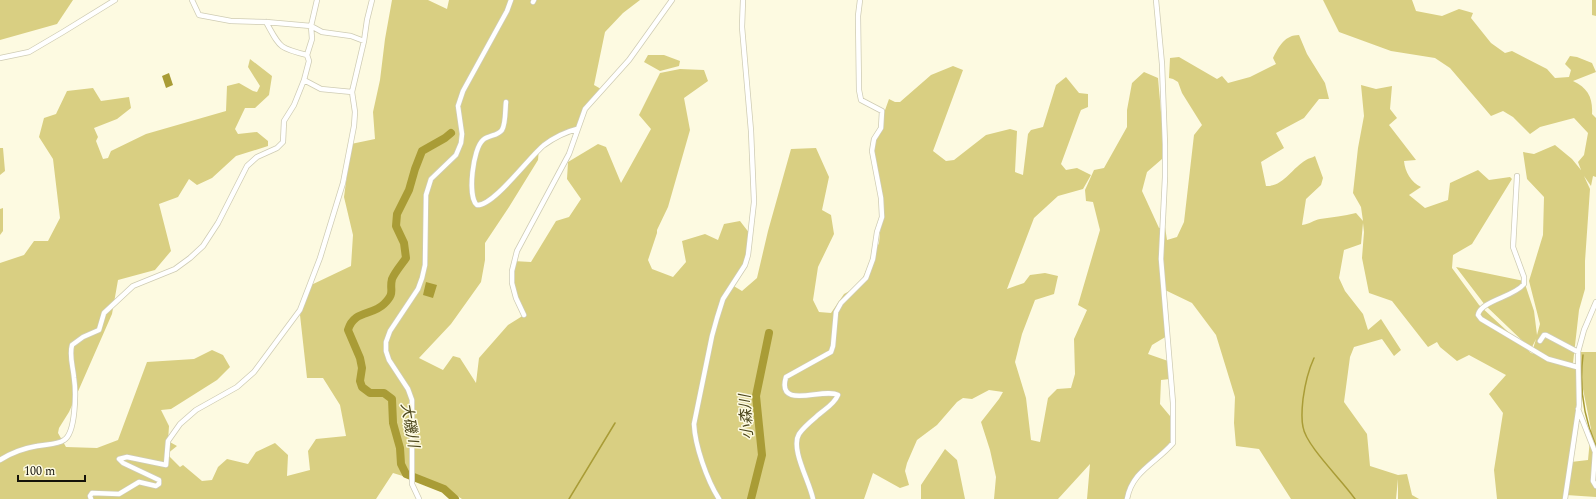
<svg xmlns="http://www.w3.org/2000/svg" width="1596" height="499" font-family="Spectral,'Noto Sans JP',serif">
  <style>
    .green { fill: #d9cf82; fill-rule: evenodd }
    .water { fill: #a99c36 }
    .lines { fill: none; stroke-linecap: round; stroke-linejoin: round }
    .stream { stroke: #a99c36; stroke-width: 1.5 }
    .river { stroke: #a99c36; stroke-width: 8 }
    .minor-casing { stroke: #cfccb4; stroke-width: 6 }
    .minor { stroke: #fff; stroke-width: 4.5 }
    .labels { text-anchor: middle; stroke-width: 3; stroke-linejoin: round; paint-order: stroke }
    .water-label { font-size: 15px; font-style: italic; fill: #4d481e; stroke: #fdfae1 }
  </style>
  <rect width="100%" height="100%" fill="#fdfae1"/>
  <path class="green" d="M0,0H73L57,24L0,40Z
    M392,0H428L447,9L449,0H640L623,13L605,32L594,85L601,89L587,108L574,130L539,148L538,160L509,207L485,243V260L481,282L451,324L419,358L443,370L453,356L460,358L476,383L479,358L508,325L524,315L514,291L513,261L531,262L556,221L569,217L581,199L567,179L568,162L598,144L606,147L621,183L651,129L639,115L660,73L680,69L704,70L708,81L684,98L690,130L668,207L657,230V233L648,260L652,269L673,277L686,262L682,241L705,234L718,240L724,224L740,221L750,234L745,265L732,285L742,291L757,278L768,231L791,149L816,148L829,177L822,210L831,215L834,234L818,267L813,300L819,312L831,313L844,294L859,286L879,243L882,212L873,148L881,128L884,113L889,99L895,102H900L931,75L953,66L963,70L933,151L946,161L954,160L986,135L1010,129L1017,131L1015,172L1023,175L1028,134L1031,130L1043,127L1056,85L1066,77L1079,93L1088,94V107L1081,110L1079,115L1061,164L1066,170L1077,168L1091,175L1083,189L1058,196L1034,218L1007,289L1024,283L1030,275L1045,273L1058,276L1054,294L1035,300L1022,334L1015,362L1026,398L1031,440L1040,442L1048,398L1057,389L1071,388L1075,374L1074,339L1087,310L1078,305L1100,230L1093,202L1086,201L1085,190L1094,170L1104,168L1127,127V110L1132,83L1144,72L1158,78L1163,135L1162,159L1147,172L1142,191L1159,228L1165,227L1167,240L1177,237L1184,222L1194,135L1202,125L1182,93L1178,82L1173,79L1169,78L1170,58L1179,57L1217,79L1222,76L1228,83L1250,77L1276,64L1273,58C1279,46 1285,35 1299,35L1307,54L1325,83L1329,99H1319L1304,118L1276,133L1284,148L1261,162L1266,186C1283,187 1292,168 1306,160C1309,158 1312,158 1315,156L1323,178L1321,185L1306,199L1302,225C1310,224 1314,220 1320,219C1332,217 1344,216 1356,213L1363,221L1361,207L1353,193L1358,148L1364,116L1361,85L1376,89L1392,86L1390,109L1397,118L1389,125L1416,160L1404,161C1405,172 1411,182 1421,187L1409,195L1425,208L1448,200L1450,183L1478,170L1489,180L1510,177L1512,179L1472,244L1453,255L1452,268L1479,305L1531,353L1547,357L1533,349L1536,339L1531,349L1485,305L1456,267L1524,281L1534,311L1537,335L1540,324L1529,281L1543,235L1544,197L1527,179L1523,152L1534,154L1555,145L1572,159L1581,170L1578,162L1584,155L1588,133L1574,118L1540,127L1530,134L1513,117L1503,111L1491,116L1450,68L1435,58L1391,51L1339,32L1323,0H1412L1416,11L1442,16L1459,9L1473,13L1471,18L1491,43L1505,53L1512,51L1547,69L1555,78L1569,77L1571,70L1565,64L1570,56L1577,57L1592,63L1596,72L1573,81C1588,88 1593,98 1592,114L1596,118V177L1593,176L1591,186L1584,176L1590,189L1585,261V289L1579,310L1573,363L1579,365L1578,352H1596V497L1566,495L1565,499H1497L1494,470L1503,413L1489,394L1506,375L1469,355L1457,361L1440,347L1437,342L1428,347L1392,301L1369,293L1362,258L1364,232L1363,223L1361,244L1344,250L1339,278L1345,291L1363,314L1368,330L1381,319L1401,350L1394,356L1382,339L1354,347L1350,357L1344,402L1367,434L1370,466L1398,475L1407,474L1412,495L1419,499H1398V479L1396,499H1291L1259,449L1236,446L1234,423L1235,397L1216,335L1192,303L1165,290L1167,336L1152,345L1148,354L1168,361L1170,379L1161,380L1160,404L1170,416H1174L1173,437L1167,449L1131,486L1130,499H1087L1090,464L1058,499H994L996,477L990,450L981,422L999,399L1003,392L989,390L972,399L963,398L957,402L937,425L917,440L907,463L905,471L909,485L900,488L873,473L864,499H462L448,490L393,473L376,499H0V263L24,255L34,241H48L60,218L53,159L39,137L44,118L56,114L67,91L93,88L101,101L129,97L131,108L117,119L94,128L98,137L96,141L103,159L108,158L111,151L146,134L226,111L227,86L239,83L253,91L257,92L260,86L248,67L250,59L272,76L269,95L255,108H245L235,129L238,134L257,132L268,141V146L236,156L212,178L197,185L189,179L178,197L159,204L171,251L155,270L118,280L112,314L69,412L59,428L58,433L66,447L97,448L118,440L147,362L194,359L212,350L223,355L230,367L217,380L171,409L161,410L169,426L168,441L177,446L167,454L180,467L183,465L202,481L212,480L218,467L227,459L248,464L256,452L275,443L288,455L287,476L310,470L308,451L316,439L346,436L340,405L323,378H307L300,315L309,286L351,266L353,235L344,197L351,144L375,139L373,112L380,80L385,39ZM1582,384L1591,429L1588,460L1571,462Z
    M1592,0H1596V16L1592,15Z
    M648,55H664L680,61L679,66L660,71L644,62Z
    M0,148H3L5,171L0,175Z
    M3,208V231L0,235V209Z
    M945,449L957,460L965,499H921V485Z"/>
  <path class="water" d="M169,73L173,85L166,88L162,76Z
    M426,282L437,285L433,298L423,295Z"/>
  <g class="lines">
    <path class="stream" d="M1583,355C1579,387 1583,416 1596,446
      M1314,358C1308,371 1305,384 1303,399C1302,408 1301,418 1303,427C1306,446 1343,481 1355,499
      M569,499L615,423"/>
    <path class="river" d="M451,133L445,138L422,151L415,169L409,190L397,214L396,226L404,243L406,258C402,264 395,272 392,279C389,291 396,292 384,304C372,316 354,310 348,330L360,358L362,368L360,381L362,387L370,393H384L392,399L393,423L400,448L401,464L406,474L444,489L455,499
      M751,499L762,455L756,396L769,333"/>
    <defs>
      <path id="minor" d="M192,0L199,15L231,21L266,22L311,26L322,32L351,36L364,41
        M533,2L534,0
        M266,22C280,47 278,48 307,55
        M0,58L29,52L63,32L115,0
        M304,80L321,89L352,92
        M506,102C505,110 506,123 502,130C498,136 488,135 483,140C473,148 467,197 477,205C493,207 530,156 544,145C555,137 565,132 577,129
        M1517,176L1513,247L1524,277V284C1514,297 1480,301 1478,315L1481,319L1548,359L1577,367
        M524,315L516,298L512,283V271L517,251L569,154L585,109L629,60L672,0
        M1540,341L1544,335H1546L1578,352
        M1578,409L1595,452L1593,481L1596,486
        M0,460C11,453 25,448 37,446C46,444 57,445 64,440C76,433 76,391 74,378C73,366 69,356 72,345L83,337L99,330L104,313L133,286L175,269L190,258L203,246L218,223L247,166L257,157L277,148L283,142L284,121L294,105L304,80L309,61L307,55L312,39L311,26L317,0
        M91,499L90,496L92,493L119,494L139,482L156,486L159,484V480L123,463L119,459L127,457L166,465L168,441L180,424L196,410L237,387L254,372L300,310L320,258L343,183L354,126L355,112L352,92L364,41L367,20L372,0
        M419,499L412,484V400L408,389L389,360L386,351V342L390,331L418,289L422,278L425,265L426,195L431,179L456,155L461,143L462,134L458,106L463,91L507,11L511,0
        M719,499C707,480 695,446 694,424L712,336L717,318L723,299L745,265L748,255L754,202L751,131L742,27L743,0
        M813,499C810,482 790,449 799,434C803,428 810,422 816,417C823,410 834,405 838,395C824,387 776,411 786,377L831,352L833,346L836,312L841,303L866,278L873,259L877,232L882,217L881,198L872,151L874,139L881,128L882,111L861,100L859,90L858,16L860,0
        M1127,499C1132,471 1156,463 1173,443V403L1161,259L1165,177V145L1162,64L1156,0
        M1565,499L1579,405L1578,352L1584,330L1596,302"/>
    </defs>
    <use href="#minor" class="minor-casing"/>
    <use href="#minor" class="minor"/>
  </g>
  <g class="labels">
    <g class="water-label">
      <text transform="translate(746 417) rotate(-93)" y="5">小森川</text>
      <text transform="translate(410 425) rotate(80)" y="5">大磯川</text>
    </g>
  </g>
  <path d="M18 475v6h67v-6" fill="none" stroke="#14120a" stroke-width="2"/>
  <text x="24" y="475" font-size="12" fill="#14120a" stroke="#fdfae1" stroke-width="3" paint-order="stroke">100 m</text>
</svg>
